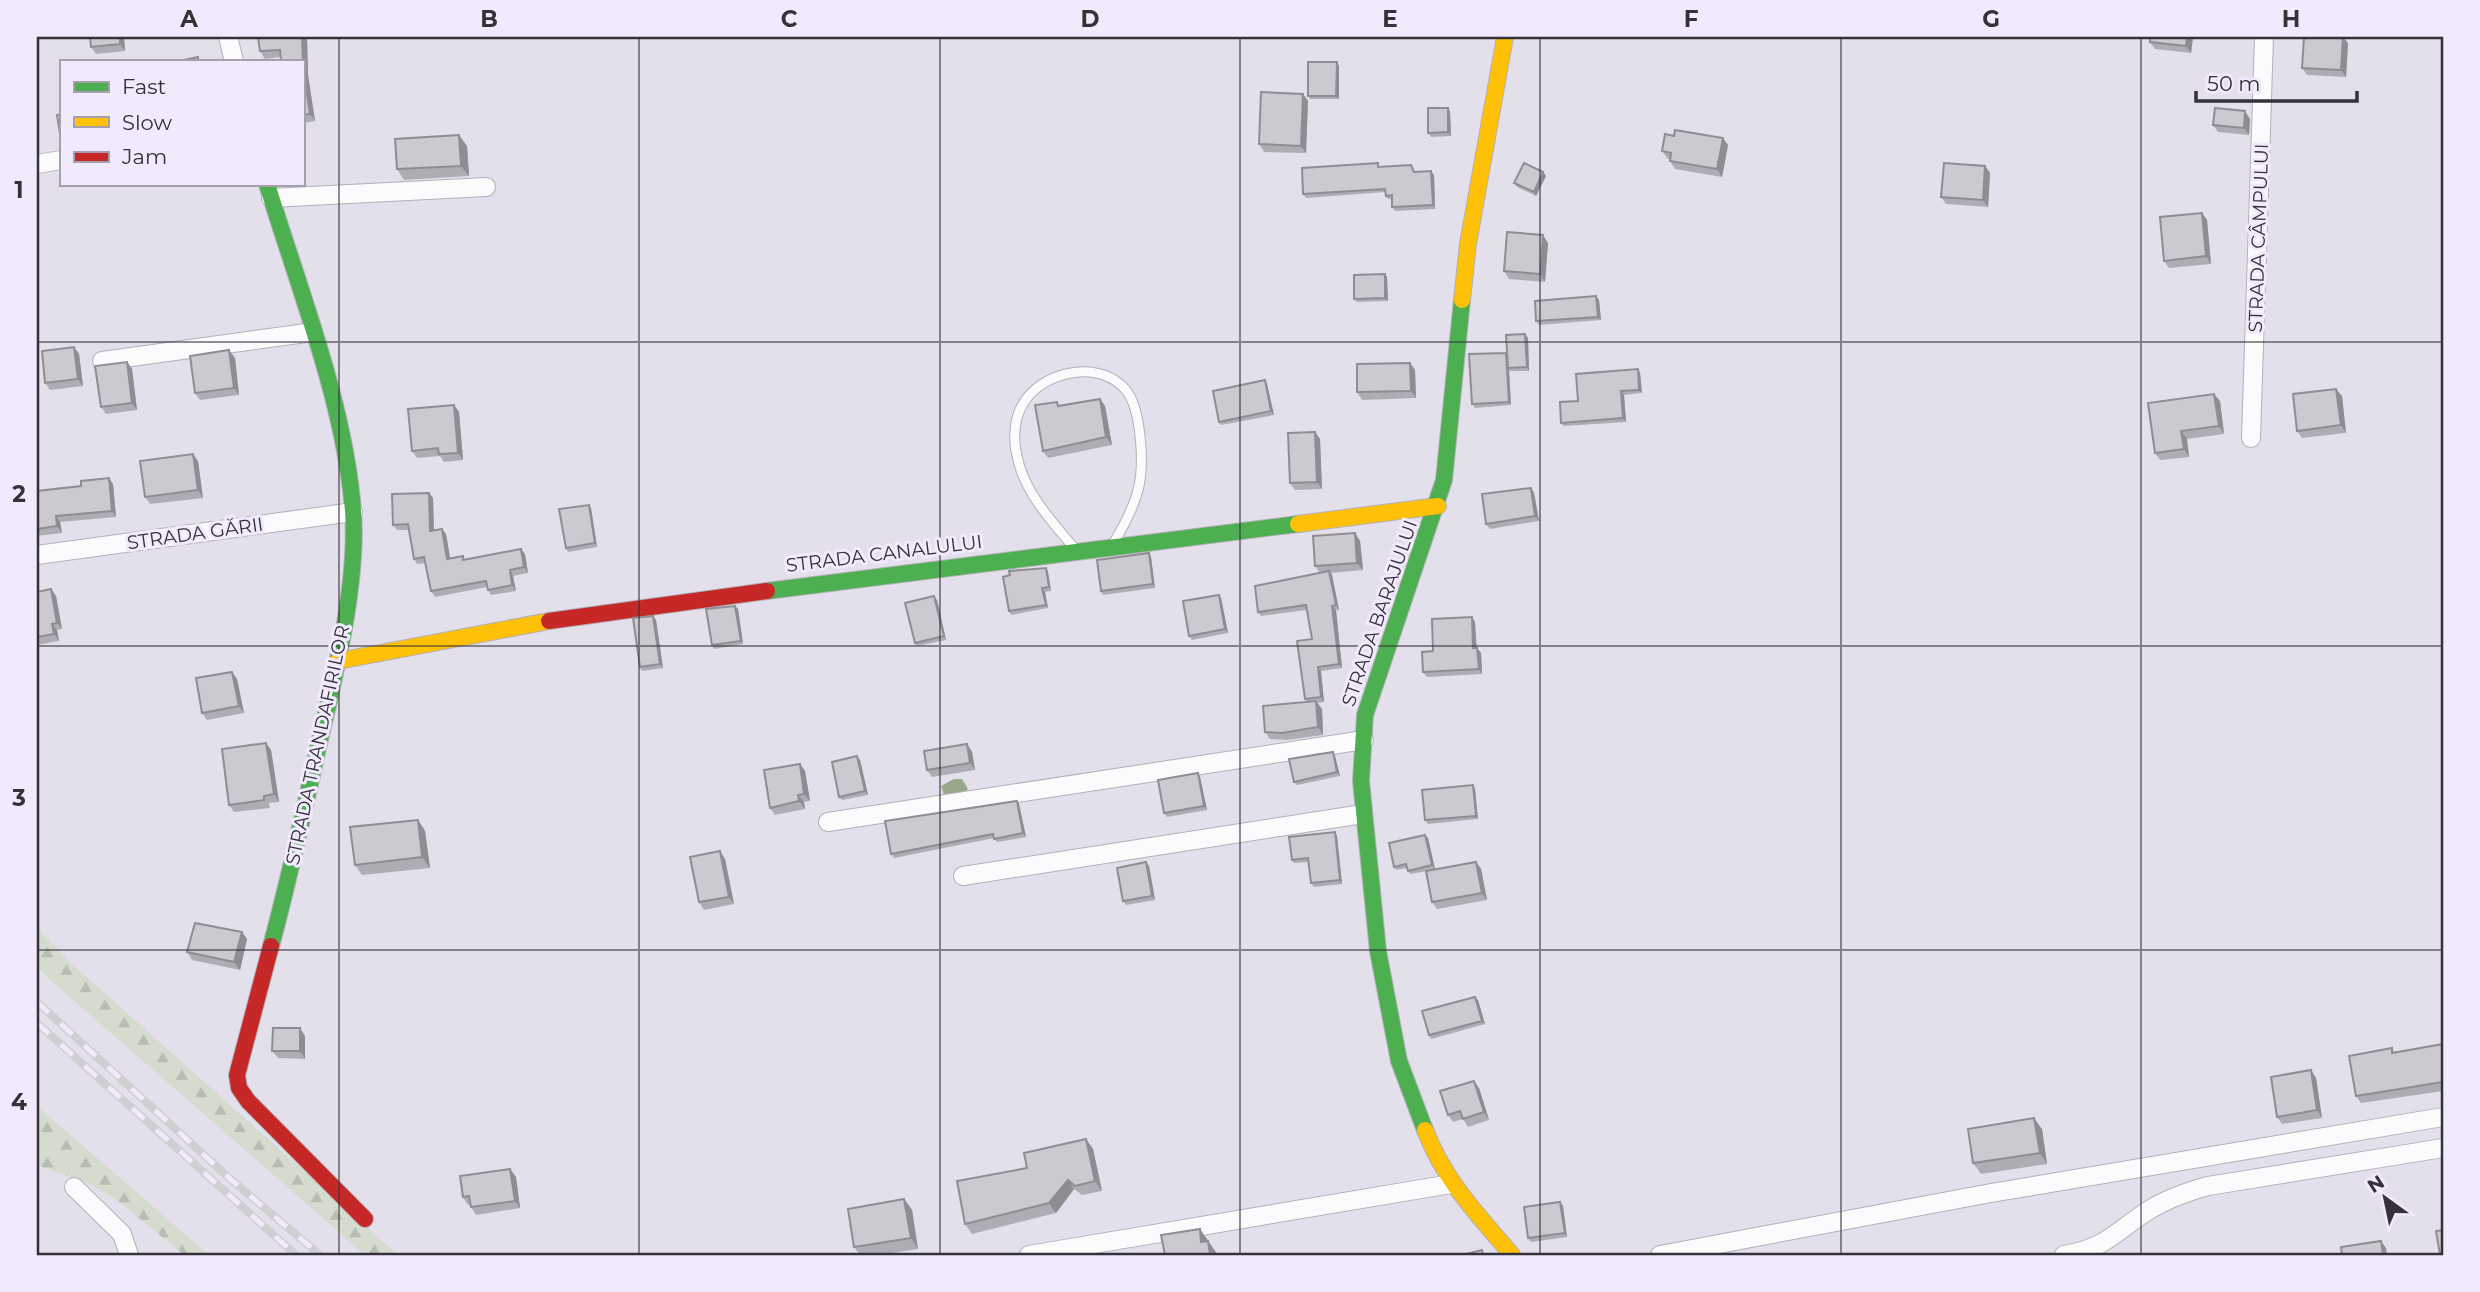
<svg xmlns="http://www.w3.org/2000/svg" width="2480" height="1292" font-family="Montserrat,sans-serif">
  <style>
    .forest { fill: url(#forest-firs) }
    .water { fill: url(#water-waves) }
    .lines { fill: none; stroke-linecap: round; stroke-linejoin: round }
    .lane-casing { stroke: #b2b0b8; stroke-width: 11 }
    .street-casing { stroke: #b2b0b8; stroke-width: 20 }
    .fast-casing { stroke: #b2b0b8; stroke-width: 18 }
    .slow-casing { stroke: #b2b0b8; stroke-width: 18 }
    .jam-casing { stroke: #b2b0b8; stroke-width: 18 }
    .lane { stroke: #fbfafc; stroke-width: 9 }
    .street { stroke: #fbfafc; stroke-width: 18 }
    .fast { stroke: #4caf50; stroke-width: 16 }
    .slow { stroke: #ffc107; stroke-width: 16 }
    .jam { stroke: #c62828; stroke-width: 16 }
    .rail-casing { stroke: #cfced1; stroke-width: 8 }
    .rail { stroke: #f1e9fc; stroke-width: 5; stroke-dasharray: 16; stroke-linecap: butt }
    .wall { fill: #afadb4 }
    .shaded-wall { fill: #8f8d92 }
    .building { fill: #ccc9d1; stroke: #8f8d92; stroke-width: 2 }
    .grid { fill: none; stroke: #343138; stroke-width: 2; stroke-opacity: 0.55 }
    .labels { text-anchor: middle; stroke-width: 6; stroke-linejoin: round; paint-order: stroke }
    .street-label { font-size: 19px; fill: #343138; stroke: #f1e9fc }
    .neatline { fill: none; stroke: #343138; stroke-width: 2.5 }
    .grid-label { font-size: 23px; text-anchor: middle; font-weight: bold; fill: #343138 }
  </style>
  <defs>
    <pattern id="forest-firs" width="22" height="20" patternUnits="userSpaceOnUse" patternTransform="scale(1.75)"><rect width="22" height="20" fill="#d5dccf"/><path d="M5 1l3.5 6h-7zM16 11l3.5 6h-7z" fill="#b7bdb2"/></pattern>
    <pattern id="water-waves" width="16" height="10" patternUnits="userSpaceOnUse" patternTransform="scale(1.75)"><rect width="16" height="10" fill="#99a78b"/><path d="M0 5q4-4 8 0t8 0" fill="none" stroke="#7e8973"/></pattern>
  </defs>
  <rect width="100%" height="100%" fill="#e4e0eb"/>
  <path class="forest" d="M37,928L70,962L398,1255H365L49,979L37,966Z
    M37,1106L209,1255H184L114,1198L89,1184L37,1165Z"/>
  <path class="water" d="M954,779H962L968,789L964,794L944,795L941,786Z"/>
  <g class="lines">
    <defs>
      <path id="lane" d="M1076,550C1052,522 1024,492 1017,456C1013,440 1014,418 1023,404C1040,373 1094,360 1121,385C1133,395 1137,413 1139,428C1146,478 1139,501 1113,544"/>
      <path id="street" d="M228,37L234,61
        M37,164L61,160
        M271,198L486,187
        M102,361L313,332
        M2251,438L2264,37
        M37,555L353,512
        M828,822L1364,740
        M963,876L1363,814
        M74,1187L122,1234L129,1255
        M1029,1255L1451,1184
        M1660,1255L1991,1193L2443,1117
        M2064,1255C2106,1248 2114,1233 2146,1212C2166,1199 2186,1192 2208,1186L2443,1148"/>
      <path id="fast" d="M267,184C298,287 345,403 353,511C358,580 337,667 321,735C305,806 290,876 271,946
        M767,591L1298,524
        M1425,1130L1399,1061L1378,951L1361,781L1365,715L1444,480L1462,300"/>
      <path id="slow" d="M1462,300L1468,244L1505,37
        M1298,524L1438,506
        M338,661L549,621
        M1425,1130C1444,1180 1478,1215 1512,1255"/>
      <path id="jam" d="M549,621L767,591
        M271,946L237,1075L239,1088L248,1101L365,1219"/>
    </defs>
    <use href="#lane" class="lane-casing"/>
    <use href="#street" class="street-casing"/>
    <use href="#fast" class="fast-casing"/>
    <use href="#slow" class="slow-casing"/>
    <use href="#jam" class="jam-casing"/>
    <use href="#lane" class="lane"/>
    <use href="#street" class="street"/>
    <use href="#fast" class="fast"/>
    <use href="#slow" class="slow"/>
    <use href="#jam" class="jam"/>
    <defs>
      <path id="rail" d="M37,1002L228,1177L320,1255
        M37,1023L296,1255"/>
    </defs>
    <use href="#rail" class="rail-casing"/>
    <use href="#rail" class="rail"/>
  </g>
  <path class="wall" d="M124,37L125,51L96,54L91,47Z
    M258,37H306L307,38L308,75L315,121L303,123V61L280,57L265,59L260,51Z
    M2150,37H2193L2191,53L2155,49L2150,42Z
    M2348,43L2346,77L2307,75L2302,68Z
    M1337,62L1339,66V99H1310L1308,96Z
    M1303,94L1308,101L1306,153L1264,152L1259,144Z
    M1450,111L1451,136L1431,137L1428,133Z
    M2250,119L2249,135L2218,132L2213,125Z
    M1728,145L1722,177L1675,169L1670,161V159H1668L1662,151Z
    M467,146L469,176L404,180L397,169Z
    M1411,165L1415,172L1434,175L1435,209L1395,211L1392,207V199H1388L1386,196L1385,192L1306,198L1303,194L1380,167Z
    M1985,166L1990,173L1988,207L1946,204L1941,197Z
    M1543,172L1546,176L1536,196L1517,187L1514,183Z
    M2202,213L2207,220L2211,264L2169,268L2164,261Z
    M1548,243L1545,282L1509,279L1504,271Z
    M1385,274L1387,277L1388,301L1357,302L1354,299Z
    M1596,296L1599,300L1601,320L1539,325L1536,321Z
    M1528,338L1529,371H1510L1509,370L1511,405L1475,408L1472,404L1507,354Z
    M74,347L79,354L83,386L50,390L45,383Z
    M235,358L239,395L200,400L195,393Z
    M127,362L132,369L137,410L106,414L101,407Z
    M1410,363L1415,370L1416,398L1362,400L1357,392Z
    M1638,369L1640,373L1642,393L1624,395L1626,422L1564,426L1561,423Z
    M1265,380L1267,384L1274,415L1221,425L1219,422Z
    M2342,396L2346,433L2302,438L2297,431Z
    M1100,399L1105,406L1112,445L1048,458L1043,451L1060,405Z
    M2220,401L2224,434L2187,439L2189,457L2160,460L2155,453Z
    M454,405L459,412L463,460L444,462L440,456L417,458L412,451Z
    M1315,432L1320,439L1322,489L1295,490L1290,483Z
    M198,461L203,498L150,504L145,497Z
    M113,484L116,517L60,522L62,533L37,536V491Z
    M1531,488L1534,493L1539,521L1490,529L1486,524Z
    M429,493L433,498L434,530L446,534L450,558L463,556L465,559L525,554L528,573L513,576L516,591L491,595L488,590L487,587L435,597L431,591L425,563L417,564L414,559L409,530H397L393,525Z
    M591,508L597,547L568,552L566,548Z
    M1355,533L1360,541L1363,570L1331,573L1332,575L1339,610H1336L1342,668L1321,671L1324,702L1317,703L1322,709L1323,735L1287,740L1270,739L1265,732L1307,702L1305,699L1312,639L1307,610L1261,616L1258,612L1320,573L1315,566Z
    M1151,557L1155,588L1103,595L1101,591Z
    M1046,568L1048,572L1051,591L1045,592L1048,608L1011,615L1009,611Z
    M51,589L56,596L62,629L57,630L59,641L37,645V592Z
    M1221,598L1228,633L1192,640L1189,636Z
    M937,600L946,640L917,646L915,643Z
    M735,606L738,609L743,644L714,649L712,645Z
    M1472,617L1475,622L1476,648L1481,653L1482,674L1427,677L1423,672L1433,651Z
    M656,620L663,668L642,671L640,667Z
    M237,679L244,713L207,720L202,713Z
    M266,743L271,750L279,802L269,803L270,808L234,812L229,805Z
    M967,744L972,752L975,770L932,777L927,770Z
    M1335,756L1340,776L1297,785L1294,782Z
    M860,760L868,795L842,800L839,797Z
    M800,764L805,771L810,801L804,802L805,809L775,815L770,808Z
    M1198,773L1200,777L1207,810L1167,817L1164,813Z
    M1473,785L1475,789L1478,819L1428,824L1425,820Z
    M1017,801L1019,804L1026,837L997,842L994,838L894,858L891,854Z
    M418,820L425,831L430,868L362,875L355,865Z
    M1335,832L1337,836L1342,884L1314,887L1311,883L1309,862L1294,863L1292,860Z
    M1425,835L1428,838L1435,869L1476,862L1481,869L1487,900L1437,909L1432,902L1427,871L1410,874L1407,868L1396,870L1394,867Z
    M725,859L734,904L704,910L699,902Z
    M1149,866L1155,900L1126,905L1123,901Z
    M247,939L240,970L192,960L187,952Z
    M1478,1000L1485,1024L1431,1039L1429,1035Z
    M305,1036V1059L278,1058L272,1051Z
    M2443,1044V1091L2361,1103L2356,1096L2392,1048L2394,1052Z
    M2311,1070L2316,1078L2322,1118L2282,1124L2277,1117Z
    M1479,1088L1489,1120L1468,1127L1463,1119L1453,1122L1448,1115Z
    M2042,1129L2047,1164L1981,1174L1973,1163Z
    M1086,1139L1093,1149L1102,1191L1082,1195L1074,1189L1056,1213L972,1234L965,1224L1027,1168Z
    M510,1169L516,1177L520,1208L476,1215L471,1207L470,1204L468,1205L463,1197Z
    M904,1199L912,1210L918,1249L879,1255H860L854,1247Z
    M1560,1202L1563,1206L1567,1237L1531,1242L1528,1238Z"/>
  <path class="shaded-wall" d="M120,37H124L125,51L120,44Z
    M302,37H306L307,38L308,75L315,121L310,114L303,67Z
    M2187,37H2193L2191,53L2186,46Z
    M2343,37L2348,43L2346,77L2341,70Z
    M1337,62L1339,66V99L1336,96Z
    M1303,94L1308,101L1306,153L1301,146Z
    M1448,108L1450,111L1451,136L1448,132Z
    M2245,111L2250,119L2249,135L2244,128Z
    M459,135L467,146L469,176L461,166Z
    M1723,138L1728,145L1722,177L1717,169Z
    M1985,166L1990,173L1988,207L1983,200Z
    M1431,171L1434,175L1435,209L1433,205Z
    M1543,172L1546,176L1536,196L1534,192Z
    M2202,213L2207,220L2211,264L2206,256Z
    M1543,235L1548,243L1545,282L1540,274Z
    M1385,274L1387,277L1388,301L1385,298Z
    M1596,296L1599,300L1601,320L1598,317Z
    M1525,334L1528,338L1529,371L1527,367Z
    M74,347L79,354L83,386L78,379Z
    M229,350L235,358L239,395L234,388Z
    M1506,353L1509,356L1508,368L1509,370L1511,405L1509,402Z
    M127,362L132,369L137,410L132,403Z
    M1410,363L1415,370L1416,398L1411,391Z
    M1638,369L1640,373L1642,393L1639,390Z
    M1265,380L1267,384L1274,415L1271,411Z
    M2336,389L2342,396L2346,433L2341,425Z
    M1621,391L1624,395L1626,422L1623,418Z
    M2214,394L2220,401L2224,434L2219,426Z
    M1100,399L1105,406L1112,445L1106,437Z
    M454,405L459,412L463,460L458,453Z
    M2181,431L2187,439L2189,457L2184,449Z
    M1315,432L1320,439L1322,489L1317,482Z
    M193,454L198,461L203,498L198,490Z
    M109,478L113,484L116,517L112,511Z
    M1531,488L1534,493L1539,521L1535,516Z
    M429,493L433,498L434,536L430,531Z
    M589,505L591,508L597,547L595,543Z
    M56,516L60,522L62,533L57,526Z
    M442,529L446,534L451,564L447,559Z
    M1355,533L1360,541L1363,570L1357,563Z
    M521,549L525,554L528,573L524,567Z
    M1149,553L1151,557L1155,588L1153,584Z
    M1046,568L1048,572L1051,591L1049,587Z
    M510,570L513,576L516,591L512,585Z
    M1329,571L1332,575L1339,610L1336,605Z
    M1042,588L1045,592L1048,608L1046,605Z
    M51,589L56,596L62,629L57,623Z
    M1219,595L1221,598L1228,633L1225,629Z
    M934,596L937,600L946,640L944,636Z
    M735,606L738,609L743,644L741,641Z
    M1332,606L1336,610L1342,668L1339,664Z
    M653,616L656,620L663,668L660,664Z
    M1472,617L1475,622L1477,653L1473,648Z
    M52,624L57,630L59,641L54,634Z
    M1477,648L1481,653L1482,674L1479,669Z
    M1318,667L1321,671L1324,702L1321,697Z
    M232,672L237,679L244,713L239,706Z
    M1316,701L1322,709L1323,735L1318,727Z
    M266,743L271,750L279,802L274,794Z
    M967,744L972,752L975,770L970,763Z
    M1333,752L1335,756L1340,776L1337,772Z
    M857,756L860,760L868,795L865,791Z
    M800,764L805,771L810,801L804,794Z
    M1198,773L1200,777L1207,810L1204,806Z
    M1473,785L1475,789L1478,819L1476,816Z
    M798,795L804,802L805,809L799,801Z
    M1017,801L1019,804L1026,837L1023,833Z
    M418,820L425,831L430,868L422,857Z
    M1335,832L1337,836L1342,884L1340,880Z
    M1425,835L1428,838L1435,869L1432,865Z
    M720,851L725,859L734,904L729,897Z
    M1146,862L1149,866L1155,900L1152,896Z
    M1476,862L1481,869L1487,900L1482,893Z
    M242,932L247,939L240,970L234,962Z
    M1475,997L1478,1000L1485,1024L1482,1021Z
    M300,1028L305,1036V1059L300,1051Z
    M2311,1070L2316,1078L2322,1118L2317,1110Z
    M1474,1081L1479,1088L1489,1120L1484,1112Z
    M2034,1118L2042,1129L2047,1164L2040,1153Z
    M1086,1139L1093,1149L1102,1191L1095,1181Z
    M510,1169L516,1177L520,1208L515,1201Z
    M1068,1180L1074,1189L1056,1213L1049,1203Z
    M904,1199L912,1210L918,1249L911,1238Z
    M1560,1202L1563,1206L1567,1237L1565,1233Z
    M1200,1229L1207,1239L1209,1252L1201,1242Z
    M1208,1241L1216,1252V1255H1210Z
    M2381,1241L2386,1248L2387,1255H2383Z"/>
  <path class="building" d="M90,37H120V44L91,47Z
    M258,37H302L303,61H281L280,50L260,51Z
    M2150,37H2187L2186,46L2150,42Z
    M2304,37H2343L2341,70L2302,68Z
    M198,57V61H179Z
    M1308,62H1337L1336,96H1308Z
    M303,67L310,114L303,115Z
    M1261,92L1303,94L1301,146L1259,144Z
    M1428,108H1448V132L1428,133Z
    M2215,108L2245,111L2244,128L2213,125Z
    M61,114V140L57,115Z
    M1675,130L1723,138L1717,169L1670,161L1671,153L1662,151L1665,134L1674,136Z
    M459,135L461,166L397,169L395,139Z
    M1378,163V167L1411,165L1414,172L1431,171L1433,205L1392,207V195L1386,196L1385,189L1303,194L1302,168Z
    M1524,163L1543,172L1534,192L1514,183Z
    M1944,163L1985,166L1983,200L1941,197Z
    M2202,213L2206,256L2164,261L2160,217Z
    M1507,232L1543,235L1540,274L1504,271Z
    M1385,274V298L1354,299V275Z
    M1596,296L1598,317L1536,321L1535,301Z
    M1525,334L1527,367L1508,368L1506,335Z
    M74,347L78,379L45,383L42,351Z
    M229,350L234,388L195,393L190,356Z
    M1506,353L1509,402L1472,404L1469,354Z
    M127,362L132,403L101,407L95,366Z
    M1410,363L1411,391L1357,392V364Z
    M1638,369L1639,390L1621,391L1623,418L1561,423L1560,402L1578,401L1576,374Z
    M1265,380L1271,411L1219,422L1213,391Z
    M2336,389L2341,425L2297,431L2293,394Z
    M2214,394L2219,426L2181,431L2184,449L2155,453L2148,403Z
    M1100,399L1106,437L1043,451L1035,405L1057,402L1058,406Z
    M454,405L458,453L439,454L438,448L412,451L408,409Z
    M1315,432L1317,482L1290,483L1288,433Z
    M193,454L198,490L145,497L140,461Z
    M109,478L112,511L56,516L57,526L37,529V491L81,486V481Z
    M1531,488L1535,516L1486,524L1482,494Z
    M429,493L430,531L442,529L447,559L463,556V560L521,549L524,567L510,570L512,585L488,590L486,581L431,591L424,557L414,559L408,524L393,525L392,494Z
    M589,505L595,543L566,548L559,509Z
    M1355,533L1357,563L1315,566L1313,536Z
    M1149,553L1153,584L1101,591L1097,560Z
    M1046,568L1049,587L1042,588L1046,605L1009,611L1003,577L1010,575L1009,571Z
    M1329,571L1336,605L1332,606L1339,664L1318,667L1321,697L1305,699L1297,641L1312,639L1306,605L1258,612L1255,586Z
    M51,589L57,623L52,624L54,634L37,637V592Z
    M1219,595L1225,629L1189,636L1183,601Z
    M934,596L944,636L915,643L905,603Z
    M735,606L741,641L712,645L706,609Z
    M653,616L660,664L640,667L633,618Z
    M1472,617L1473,648H1477L1479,669L1423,672L1422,652L1433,651L1432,619Z
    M232,672L239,706L202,713L196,678Z
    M1316,701L1318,727L1282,733L1265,732L1263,706Z
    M266,743L274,794L264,796V800L229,805L222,749Z
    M967,744L970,763L927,770L924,751Z
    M1333,752L1337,772L1294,782L1289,759Z
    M857,756L865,791L839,797L832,762Z
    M800,764L804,794L798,795L799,801L770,808L764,770Z
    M1198,773L1204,806L1164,813L1158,780Z
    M1473,785L1476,816L1425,820L1422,790Z
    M1017,801L1023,833L994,839L993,834L891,854L885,821Z
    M418,820L422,857L355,865L350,827Z
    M1335,832L1340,880L1311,883L1308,858L1292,860L1289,837Z
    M1425,835L1432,865L1408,871L1406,864L1394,867L1389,843Z
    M720,851L729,897L699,902L690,857Z
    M1146,862L1152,896L1123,901L1117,868Z
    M1476,862L1482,893L1432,902L1426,871Z
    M195,923L242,932L234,962L187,952Z
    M1475,997L1482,1021L1429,1035L1422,1011Z
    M273,1028H300V1051H272Z
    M2443,1044V1082L2356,1096L2349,1056L2392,1048V1053Z
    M2311,1070L2317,1110L2277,1117L2271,1077Z
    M1474,1081L1484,1112L1463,1119L1460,1111L1448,1115L1440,1091Z
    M2034,1118L2040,1153L1973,1163L1968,1129Z
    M1086,1139L1095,1181L1075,1186L1068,1180L1049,1203L965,1224L957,1181L1027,1168L1024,1153Z
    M510,1169L515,1201L471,1207L469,1196L463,1197L460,1176Z
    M904,1199L911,1238L854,1247L848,1209Z
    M1560,1202L1565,1233L1528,1238L1524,1207Z
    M1200,1229L1201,1242L1208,1241L1210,1255H1165L1161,1235Z
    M2443,1230V1255H2440L2436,1231Z
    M2381,1241L2383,1255H2342L2341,1247Z
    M1482,1250L1483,1255H1462Z"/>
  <path class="grid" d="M339,37V1255M639,37V1255M940,37V1255M1240,37V1255M1540,37V1255M1841,37V1255M2141,37V1255M37,342H2443M37,646H2443M37,950H2443"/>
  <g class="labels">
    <g class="street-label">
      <text transform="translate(2258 238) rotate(-88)" y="7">STRADA CÂMPULUI</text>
      <text transform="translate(195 533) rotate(-8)" y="7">STRADA GĂRII</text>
      <text transform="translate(884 553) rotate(-7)" y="7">STRADA CANALULUI</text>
      <text transform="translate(1379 613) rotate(-71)" y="7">STRADA BARAJULUI</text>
      <text transform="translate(317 745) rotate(-78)" y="7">STRADA TRANDAFIRILOR</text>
    </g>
  </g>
  <rect width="2480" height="1292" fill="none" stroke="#f1e9fc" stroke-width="77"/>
  <rect x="60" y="60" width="245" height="126" fill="#f1e9fc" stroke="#a59fae" stroke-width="2"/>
  <rect x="74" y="82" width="35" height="10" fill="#4caf50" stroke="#a59fae" stroke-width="2"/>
  <text x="122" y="94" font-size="21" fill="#343138">Fast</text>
  <rect x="74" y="117" width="35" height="10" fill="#ffc107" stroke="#a59fae" stroke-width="2"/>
  <text x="122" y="130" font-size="21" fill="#343138">Slow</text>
  <rect x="74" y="152" width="35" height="10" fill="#c62828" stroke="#a59fae" stroke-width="2"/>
  <text x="122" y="164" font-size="21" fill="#343138">Jam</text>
  <g transform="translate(2385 1198) rotate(327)" stroke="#f1e9fc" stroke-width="5" paint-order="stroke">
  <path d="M0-5L12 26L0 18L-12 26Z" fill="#343138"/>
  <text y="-10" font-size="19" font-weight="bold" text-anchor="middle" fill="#343138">N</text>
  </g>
  <path d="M2196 91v10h161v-10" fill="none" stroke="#343138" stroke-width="3.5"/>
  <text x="2207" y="91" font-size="21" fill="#343138" stroke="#f1e9fc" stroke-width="5" paint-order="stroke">50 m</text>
  <rect x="38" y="38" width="2404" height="1216" class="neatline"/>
  <g class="grid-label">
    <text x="189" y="27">A</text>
    <text x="489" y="27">B</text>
    <text x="789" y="27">C</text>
    <text x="1090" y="27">D</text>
    <text x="1390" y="27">E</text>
    <text x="1691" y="27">F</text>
    <text x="1991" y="27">G</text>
    <text x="2291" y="27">H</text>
    <text x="19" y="198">1</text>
    <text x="19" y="502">2</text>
    <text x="19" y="806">3</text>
    <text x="19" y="1110">4</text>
  </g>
</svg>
